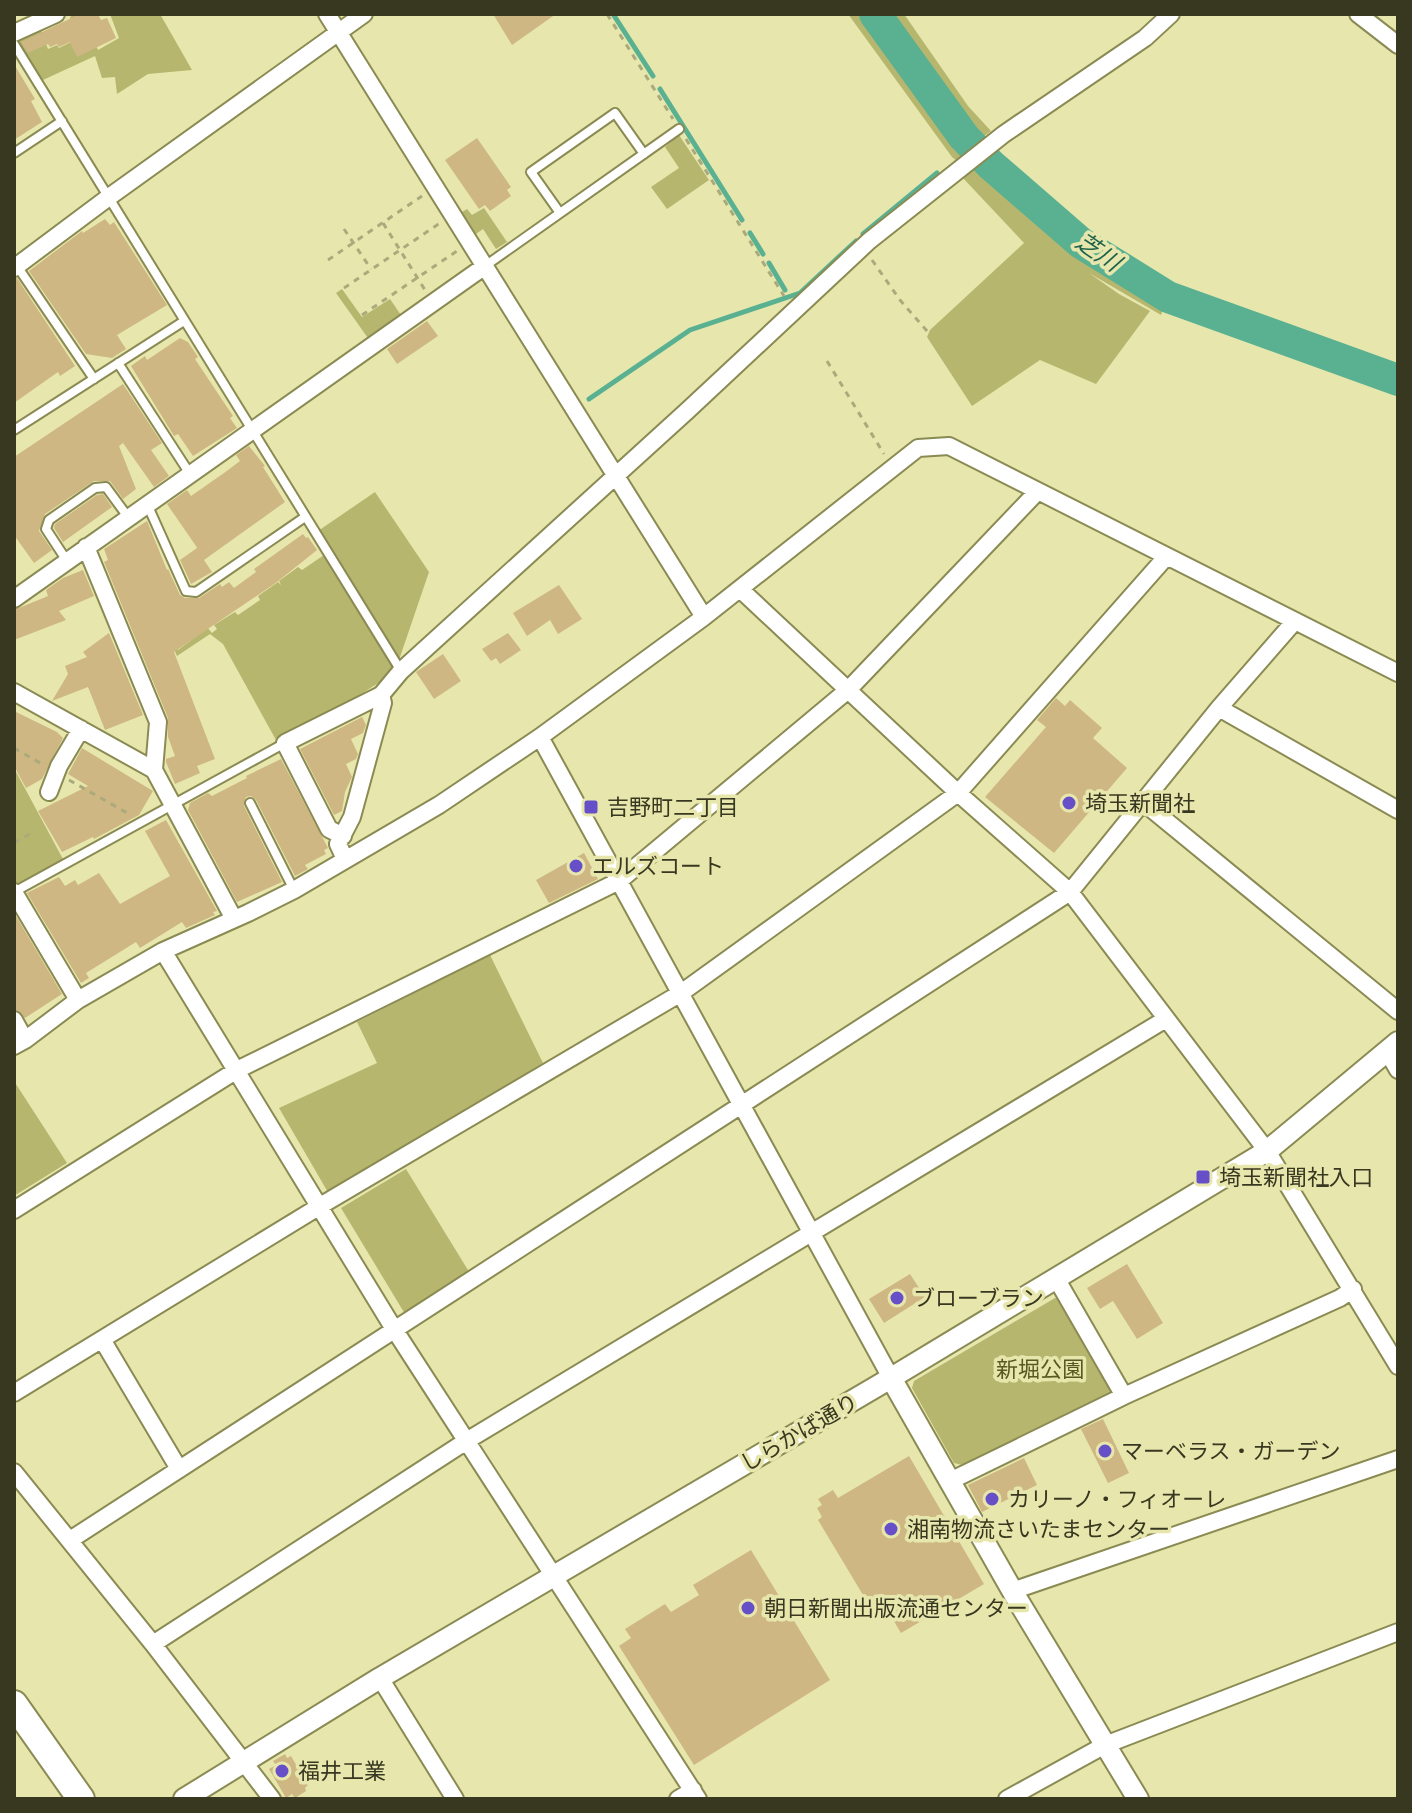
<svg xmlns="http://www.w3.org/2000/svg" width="1412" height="1813" font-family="Inter,'Noto Sans JP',sans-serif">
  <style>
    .green { fill: #b7b66e }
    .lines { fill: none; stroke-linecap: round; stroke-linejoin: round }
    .stream { stroke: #5ab191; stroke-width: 5 }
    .river { stroke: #5ab191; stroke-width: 32 }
    .building { fill: #ceb782 }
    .service-casing { stroke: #8a8a53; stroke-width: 12 }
    .minor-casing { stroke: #8a8a53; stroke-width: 20 }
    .tertiary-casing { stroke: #8a8a53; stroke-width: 24 }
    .primary-casing { stroke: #8a8a53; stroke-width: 30 }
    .path { stroke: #aaaa7c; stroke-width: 3; stroke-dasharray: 6 6; stroke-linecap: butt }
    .service { stroke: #fff; stroke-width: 8 }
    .minor { stroke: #fff; stroke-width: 16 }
    .tertiary { stroke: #fff; stroke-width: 20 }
    .primary { stroke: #fff; stroke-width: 26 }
    .poi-dot { fill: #674fc8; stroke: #e7e7ad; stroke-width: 3 }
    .labels { text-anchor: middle; stroke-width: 7; stroke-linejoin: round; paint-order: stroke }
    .poi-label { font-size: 22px; fill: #383720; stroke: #e7e7ad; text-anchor: start }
    .park-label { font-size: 22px; fill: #595820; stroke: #e7e7ad }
    .street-label { font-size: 22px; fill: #383720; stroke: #e7e7ad }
    .water-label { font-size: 24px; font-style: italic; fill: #20634d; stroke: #e7e7ad }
  </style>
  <rect width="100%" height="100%" fill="#e7e7ad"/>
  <path class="green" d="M75,14L88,41L93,39L98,50L119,38L110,14H160L192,70L148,74L117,94L115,77L102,78L95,56L43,80L17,40L41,30L48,49L57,45L59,48L77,39L70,17Z
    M848,14H873C903,55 930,98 962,138C1016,204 1089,264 1166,300L1161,315L1089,273L1119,294L1150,311L1096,384L1040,360L972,406L927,337L930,330L1024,243L962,177L968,171L952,157Z
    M879,14H904L968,106L991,131L975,143Z
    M679,135L709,180L667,209L651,187L679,168L665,147Z
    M484,208L507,242L496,249L483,229L476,234L462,212L467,209L472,215Z
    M342,289L362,317L390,299L403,318L370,341L336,293Z
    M375,492L429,572L399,660L318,531Z
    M324,555L394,668L392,674L355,698L276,740L223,644L210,634L177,656L169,638L178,650L202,632L206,626L212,633L217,629L214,625L235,612L238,615L260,600L258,596L278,582L281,585L279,581L298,567L302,570Z
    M14,768L64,861L14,888Z
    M490,955L543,1063L329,1194L279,1108L377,1063L357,1022Z
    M14,1081L67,1163L14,1196Z
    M406,1169L471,1275L405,1314L341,1208Z
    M1055,1298L1063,1299L1113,1386L1112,1395L962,1465L954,1463L912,1388L914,1381Z"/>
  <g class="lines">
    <path class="stream" d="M613,14L653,76
      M660,89L742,220
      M750,233L763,254
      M863,234L937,173
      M769,263L785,290
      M589,399L690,330L800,293L856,241"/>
    <path class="river" d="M875,14L964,137L991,165L1081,243L1168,297L1398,380"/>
  </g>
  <path class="building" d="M80,14H98L101,20L107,18L116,38L77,57L70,42L59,47L57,44L50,47L48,44L28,53L21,42Z
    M493,14H556L512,45Z
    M14,64L35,99L31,101L42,122L14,140Z
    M477,138L511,187L507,190L511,196L490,211L485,205L479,209L445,160Z
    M105,219L110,225L114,222L167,305L117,335L126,349L112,358L86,354L29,271L82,231L83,233Z
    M17,278L75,366L60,376L58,372L14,403V279Z
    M427,321L438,336L397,364L387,349Z
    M180,338L188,342L198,357L195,359L233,416L230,418L237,428L193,456L178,434L174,436L131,366L145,356L147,360Z
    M123,384L162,443L151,450L169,476L154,487L123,443L119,446L136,489L123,499L110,481H94L45,514L39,531L52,550L34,563L14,535V457Z
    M249,446L265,466L263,467L285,502L204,560L212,572L191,584L180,560L197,548L196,546L167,504L187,490L191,496L224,473L240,461L236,455Z
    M103,494L112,507L63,542L54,528L55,524L97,495Z
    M147,521L167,570L168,569L180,595L185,598H199L220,584L222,587L229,582L234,588L256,572L254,569L303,534L306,538L308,537L317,550L277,582L174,652L215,759L197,766L200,773L175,784L166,762V759L175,756L168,737V718L104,562L108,560L104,549Z
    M83,570L94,596L59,611L66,620L14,640V610L48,596L46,590L63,578Z
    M559,585L582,619L558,634L550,620L527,636L513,613Z
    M109,633L143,715L105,730L88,687L52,701L68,674L65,666L87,657L83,652Z
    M508,633L521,650L500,664L496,658L491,661L482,649Z
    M443,654L461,681L434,699L416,672Z
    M1056,698L1065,706L1070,700L1102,728L1093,738L1127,768L1054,853L985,797L1046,727L1037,720Z
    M14,711L57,732L63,738L42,779L26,788L14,766Z
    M362,717L366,725L363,733L351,739L358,754L356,759L346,764L352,777L345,792L342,811L334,815L300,749Z
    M82,748L153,791L139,815L94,839L93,837L62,852L38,811L88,786L68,774Z
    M281,759L328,848L324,850L326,854L305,865L308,869L295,876L256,800L251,796L246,797L244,806L282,882L237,902L188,810L190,803L208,793L212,796L247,778L246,776Z
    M166,820L217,911L213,912L215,915L186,928L182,922L140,948L136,942L86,973L89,978L81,983L27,893L59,877L65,886L75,880L78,885L99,873L120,904L170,876L145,831Z
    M584,853L598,879L549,903L536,880Z
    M16,916L62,994L25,1018L14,1008Z
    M1127,1264L1163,1323L1137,1339L1113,1301L1100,1309L1087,1288Z
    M910,1274L925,1297L884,1323L869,1299Z
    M1103,1419L1129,1473L1108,1483L1081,1429Z
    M909,1456L984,1584L901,1633L880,1598L869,1605L818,1520L822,1517L817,1508L822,1505L818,1499L833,1490L838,1498Z
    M1024,1458L1037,1485L982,1512L968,1485Z
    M751,1550L830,1680L694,1765L619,1646L631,1638L625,1629L665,1604L671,1612L699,1595L693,1585Z
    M285,1754L287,1758L291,1756L308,1785L305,1788L306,1791L295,1798L292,1794L286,1798L269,1769L276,1765L273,1761Z"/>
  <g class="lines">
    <defs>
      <path id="service" d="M14,44L401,671
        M14,153L62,121
        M560,213L531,172L615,113L644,154
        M17,266L94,379
        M485,266L679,129
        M118,363L190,474
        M14,430L184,321
        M147,504L186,591L196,592L305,517
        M67,561L46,529L49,520L95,488L106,487L128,517
        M250,803L294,890
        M14,892L285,743"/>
      <path id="minor" d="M327,14L704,617
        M1358,14L1398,45
        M14,33L56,14
        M14,268L109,197L364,14
        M86,547L158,722L154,770
        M741,590L958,793L1070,892L1267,1151L1398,1366
        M14,599L485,266
        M14,692L154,770L234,919
        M1219,708L1398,810
        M540,737L891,1378
        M49,792L59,766L81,729
        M1143,802L1398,1011
        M343,836L329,829L285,743L381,695L401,671L687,411L869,241L1004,134L1145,38L1171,14
        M345,859L338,844L352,817L383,703L381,695
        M14,892L78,1000
        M163,951L394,1329L698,1799
        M14,1020L25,1040
        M14,1046L25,1040L78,1000L163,951L248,913L294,890L439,805L540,737L704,617L918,448L949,446L1398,673
        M1387,1051L1398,1070
        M14,1210L237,1070L619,881L848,690L1037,492
        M1056,1278L1124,1396
        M103,1341L179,1469
        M14,1393L320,1206L681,993L958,793L1166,557
        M14,1472L153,1644L272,1799
        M950,1481L1124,1396L1340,1298L1353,1289
        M70,1540L1070,892L1219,708L1294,622
        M1012,1591L1398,1459
        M153,1644L468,1440L1166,1019
        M380,1678L455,1799
        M678,1799L693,1790
        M1007,1799L1105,1745L1398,1632"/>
      <path id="tertiary" d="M891,1378L1017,1599L1138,1799
        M184,1799L380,1678L891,1378L1267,1151L1398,1042"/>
      <path id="primary" d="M14,1704L81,1799"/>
    </defs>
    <use href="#service" class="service-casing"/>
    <use href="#minor" class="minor-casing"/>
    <use href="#tertiary" class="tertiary-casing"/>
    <use href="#primary" class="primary-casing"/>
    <path class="path" d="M607,14L673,119
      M686,139L784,296
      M383,223L425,290
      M344,229L371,269
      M328,260L422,196
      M872,260L900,300L927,331
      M344,288L440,223
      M362,315L457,251
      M827,361L884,454
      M14,748L42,764
      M69,780L129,814
      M14,843L33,832"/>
    <use href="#service" class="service"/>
    <use href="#minor" class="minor"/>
    <use href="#tertiary" class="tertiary"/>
    <use href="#primary" class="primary"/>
  </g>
  <g class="poi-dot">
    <circle cx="1069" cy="803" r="8"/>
    <rect x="583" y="799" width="16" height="16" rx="4"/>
    <circle cx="576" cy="866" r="8"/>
    <rect x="1195" y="1169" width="16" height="16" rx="4"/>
    <circle cx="897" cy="1298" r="8"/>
    <circle cx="1105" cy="1451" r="8"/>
    <circle cx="992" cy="1499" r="8"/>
    <circle cx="891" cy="1529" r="8"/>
    <circle cx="748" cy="1608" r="8"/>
    <circle cx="282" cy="1771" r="8"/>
  </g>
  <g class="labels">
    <g class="poi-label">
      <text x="1085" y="811">埼玉新聞社</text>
      <text x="607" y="815">吉野町二丁目</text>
      <text x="592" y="874">エルズコート</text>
      <text x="1219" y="1185">埼玉新聞社入口</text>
      <text x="913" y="1306">ブローブラン</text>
      <text x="1121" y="1459">マーベラス・ガーデン</text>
      <text x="1008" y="1507">カリーノ・フィオーレ</text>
      <text x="907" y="1537">湘南物流さいたまセンター</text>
      <text x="764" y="1616">朝日新聞出版流通センター</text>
      <text x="298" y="1779">福井工業</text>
    </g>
    <g class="park-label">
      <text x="1040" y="1377">新堀公園</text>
    </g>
    <g class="street-label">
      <text transform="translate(799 1432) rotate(-30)" y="8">しらかば通り</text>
    </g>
    <g class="water-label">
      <text transform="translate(1098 252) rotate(34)" y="8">芝川</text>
    </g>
  </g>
  <rect width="1412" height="1813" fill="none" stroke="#383720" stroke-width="32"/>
</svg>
